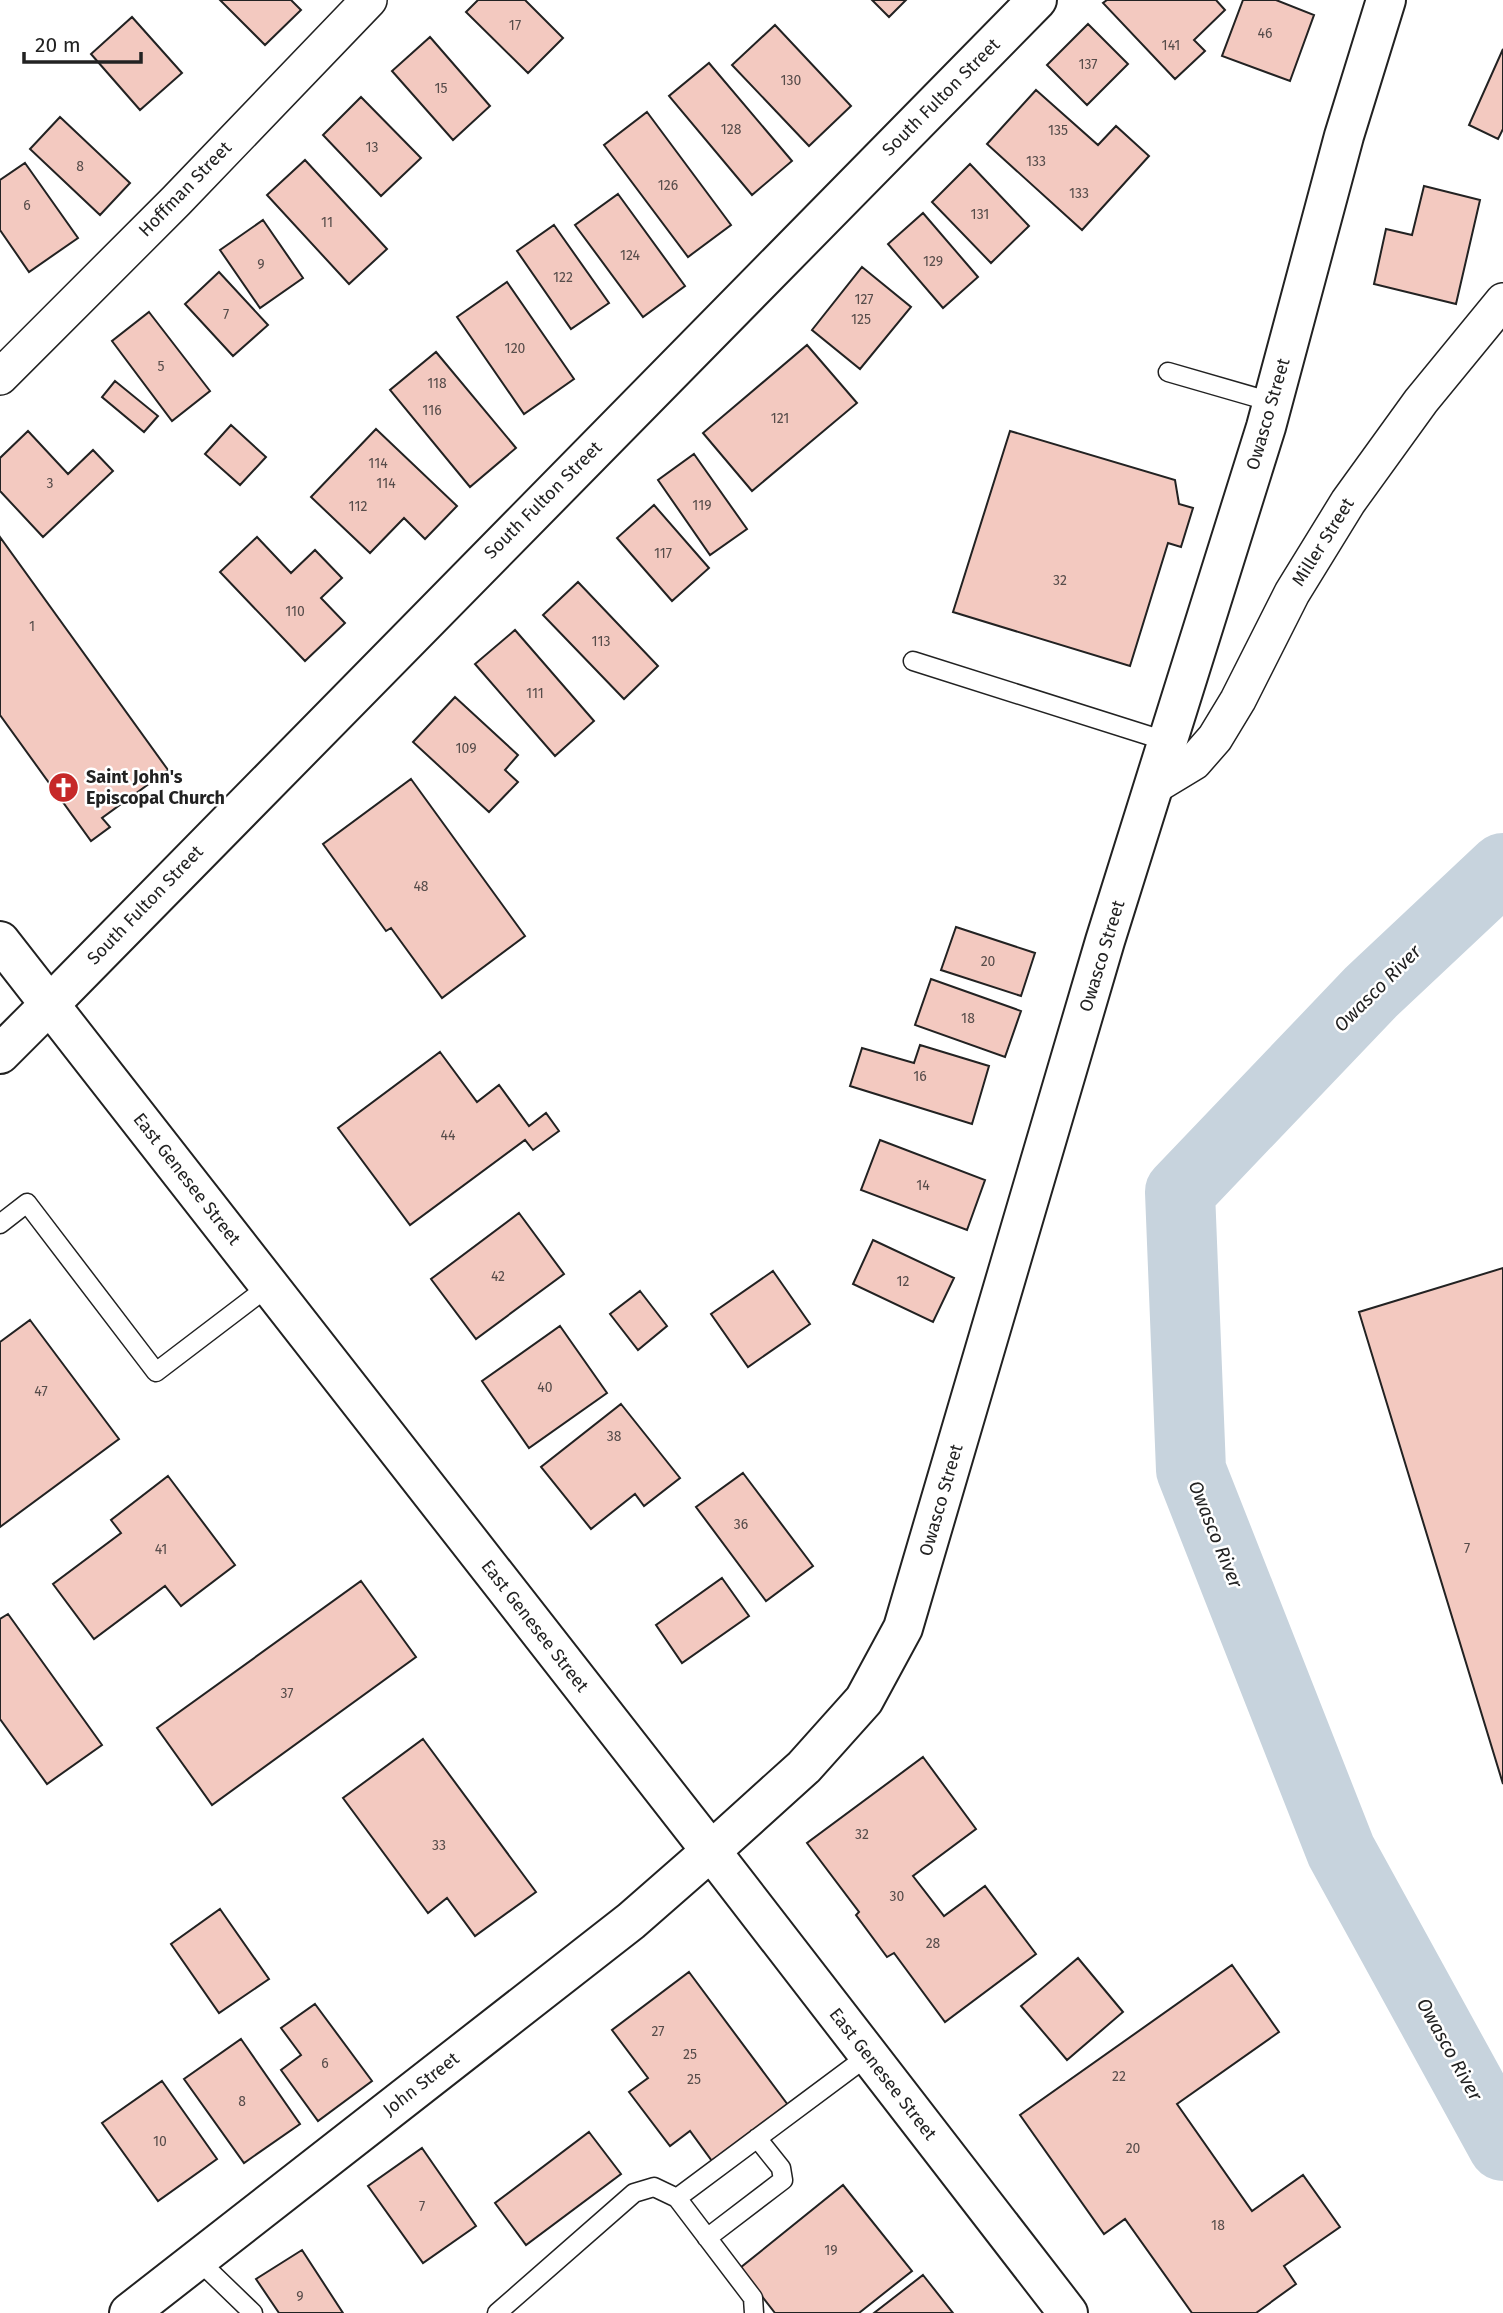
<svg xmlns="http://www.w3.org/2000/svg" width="1503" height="2313" font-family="'Fira Sans',sans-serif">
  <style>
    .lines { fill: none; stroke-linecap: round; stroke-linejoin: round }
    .river { stroke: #c7d3dd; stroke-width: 70 }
    .building { fill: #f3c9c0; stroke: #222; stroke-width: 2 }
    .service-casing { stroke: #222; stroke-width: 21 }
    .minor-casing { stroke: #222; stroke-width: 38 }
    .secondary-casing { stroke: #222; stroke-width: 42 }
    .primary-casing { stroke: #222; stroke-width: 42 }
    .trunk-casing { stroke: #222; stroke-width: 42 }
    .service { stroke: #fff; stroke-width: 18 }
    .minor { stroke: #fff; stroke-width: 35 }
    .secondary { stroke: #fff; stroke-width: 38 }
    .primary { stroke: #fff; stroke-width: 38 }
    .trunk { stroke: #fff; stroke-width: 38 }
    .labels { text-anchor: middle; stroke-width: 5; stroke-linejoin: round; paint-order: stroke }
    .number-label { font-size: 14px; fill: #564c4a }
    .street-label { font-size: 18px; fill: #222; stroke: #fff }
    .poi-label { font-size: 18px; font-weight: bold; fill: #222; stroke: #fff; text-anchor: start }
    .water-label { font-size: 19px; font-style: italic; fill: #222; stroke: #fff }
  </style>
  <rect width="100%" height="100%" fill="#fff"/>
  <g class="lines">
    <path class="river" d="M1503,868L1371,992L1180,1192L1191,1470L1341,1851L1503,2146"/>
  </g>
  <path class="building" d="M220,0H291L301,10L265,45Z
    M478,0H525L563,38L528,73L466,12Z
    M872,0H906L889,17Z
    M1107,0H1216L1225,10L1194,40L1205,51L1175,79L1103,3Z
    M1243,0H1276L1314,15L1290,81L1222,56Z
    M132,17L182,73L140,110L91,54Z
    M1088,24L1128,64L1087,105L1047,65Z
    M775,25L851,106L809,146L732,65Z
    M430,37L490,106L453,140L392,71Z
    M1503,49V129L1498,139L1469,125Z
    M709,63L792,161L752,195L669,96Z
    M1036,90L1098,145L1116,126L1149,156L1082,230L987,144Z
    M361,97L421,158L381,196L323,135Z
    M647,112L731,225L688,257L604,145Z
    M60,117L130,183L100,215L30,149Z
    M305,160L387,249L349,284L267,195Z
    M25,163L78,238L29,272L0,230V180Z
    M970,164L1029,226L991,263L932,202Z
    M1424,186L1480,200L1456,304L1374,284L1386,229L1412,235Z
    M618,194L685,286L643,317L575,225Z
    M923,213L978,277L943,308L888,244Z
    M263,220L303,278L260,308L220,250Z
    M554,225L609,303L571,329L517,251Z
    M862,267L911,307L860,369L812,330Z
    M219,272L268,325L233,356L185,304Z
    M507,282L574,379L524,414L457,317Z
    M149,312L210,391L172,421L112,341Z
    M807,345L857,403L752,491L703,433Z
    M436,352L516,448L470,487L390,390Z
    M115,381L158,416L144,432L102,397Z
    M231,425L266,457L240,485L205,454Z
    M376,429L457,506L425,539L404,518L370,553L311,497Z
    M28,431L68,474L93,450L113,471L43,537L0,491V458Z
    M1010,431L1175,480L1179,504L1193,508L1181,547L1168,543L1130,666L953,612Z
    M694,454L747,529L710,555L658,480Z
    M654,505L709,568L672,601L617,538Z
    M0,537L168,770L102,818L110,827L91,841L0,715Z
    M257,537L291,573L315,550L342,578L321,598L345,623L305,661L220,572Z
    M578,582L658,666L624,699L543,615Z
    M515,630L594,721L555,756L475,664Z
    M455,697L518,755L505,770L518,782L489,812L413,742Z
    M411,779L525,936L442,998L391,928L386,931L323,844Z
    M956,927L1035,953L1021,996L941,970Z
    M931,979L1021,1011L1005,1057L915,1025Z
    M920,1045L989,1066L972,1124L850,1086L862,1048L914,1063Z
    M440,1052L477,1102L499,1085L529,1126L546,1113L559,1131L533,1150L525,1140L410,1225L338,1128Z
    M880,1140L985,1180L967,1230L861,1190Z
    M519,1213L564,1274L476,1339L431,1279Z
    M873,1240L954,1278L933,1322L853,1284Z
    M1503,1268V1784L1359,1312Z
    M773,1271L810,1324L748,1367L711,1314Z
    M640,1291L667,1326L638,1350L610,1314Z
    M30,1320L119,1439L0,1527V1342Z
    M560,1326L607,1393L529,1448L482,1381Z
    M621,1404L680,1478L644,1506L635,1494L591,1529L541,1467Z
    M743,1473L813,1566L766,1601L696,1507Z
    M168,1476L235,1565L181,1606L165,1586L94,1639L53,1584L121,1533L111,1520Z
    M722,1578L749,1616L682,1663L656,1625Z
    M361,1581L416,1657L212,1805L157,1728Z
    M8,1614L102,1745L47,1784L0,1719V1619Z
    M423,1739L536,1892L475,1936L447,1898L428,1913L343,1798Z
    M923,1757L976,1829L913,1876L944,1916L985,1886L1036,1954L945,2022L894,1953L887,1957L856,1915L859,1912L807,1843Z
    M220,1909L269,1979L219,2013L171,1944Z
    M1078,1958L1123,2012L1067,2060L1021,2006Z
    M1232,1965L1279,2032L1177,2104L1252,2211L1303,2175L1340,2227L1284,2266L1296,2284L1256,2313H1192L1125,2219L1104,2234L1020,2115Z
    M689,1972L788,2105L712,2161L690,2131L670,2146L629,2092L648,2078L612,2030Z
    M315,2004L372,2081L318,2121L281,2070L301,2055L281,2028Z
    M241,2039L300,2124L244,2163L184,2079Z
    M162,2081L217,2159L158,2201L102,2123Z
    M589,2132L621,2174L526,2245L495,2203Z
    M422,2148L476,2226L423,2263L368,2186Z
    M843,2185L912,2271L859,2313H775L740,2268Z
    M302,2250L343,2313H279L256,2279Z
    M923,2275L953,2313H874Z"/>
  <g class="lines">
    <defs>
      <path id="service" d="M1168,372L1272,402
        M913,661L1169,742
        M0,1224L27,1203L156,1372L269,1286
        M677,2198L869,2055
        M707,2238L783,2180L781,2168L757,2138
        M196,2258L253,2313
        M497,2313L634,2193L654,2187L677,2198L753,2298L754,2313"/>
      <path id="minor" d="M0,377L176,201L369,0
        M1156,785L1194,762L1215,738L1238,700L1292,593L1348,502L1421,401L1503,301"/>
      <path id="secondary" d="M51,1003L1037,0
        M711,1851L804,1767L864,1700L903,1628L1105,941L1266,427L1344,136L1386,0"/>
      <path id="primary" d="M711,1851L1068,2313"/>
      <path id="trunk" d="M0,941L711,1851L631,1921L129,2313
        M0,1054L51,1003"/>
    </defs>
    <use href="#service" class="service-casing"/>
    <use href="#minor" class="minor-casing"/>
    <use href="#secondary" class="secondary-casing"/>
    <use href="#primary" class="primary-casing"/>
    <use href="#trunk" class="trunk-casing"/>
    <use href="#service" class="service"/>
    <use href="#minor" class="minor"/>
    <use href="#secondary" class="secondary"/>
    <use href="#primary" class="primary"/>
    <use href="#trunk" class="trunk"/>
  </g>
  <defs>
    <symbol id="church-disc" viewBox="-11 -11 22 22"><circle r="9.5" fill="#c62828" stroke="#fff"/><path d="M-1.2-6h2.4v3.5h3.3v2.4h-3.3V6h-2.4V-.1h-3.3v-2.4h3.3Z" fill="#fff"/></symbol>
  </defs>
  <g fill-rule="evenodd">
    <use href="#church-disc" x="46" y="770" width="35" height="35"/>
  </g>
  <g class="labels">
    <g class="number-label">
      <text x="515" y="30">17</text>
      <text x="1265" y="38">46</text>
      <text x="1171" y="50">141</text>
      <text x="1088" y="69">137</text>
      <text x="791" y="85">130</text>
      <text x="441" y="93">15</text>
      <text x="731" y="134">128</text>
      <text x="1058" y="135">135</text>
      <text x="372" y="152">13</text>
      <text x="1036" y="166">133</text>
      <text x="80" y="171">8</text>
      <text x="668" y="190">126</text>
      <text x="1079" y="198">133</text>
      <text x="27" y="210">6</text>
      <text x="980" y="219">131</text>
      <text x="327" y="227">11</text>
      <text x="630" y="260">124</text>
      <text x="933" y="266">129</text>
      <text x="261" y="269">9</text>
      <text x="563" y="282">122</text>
      <text x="864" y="304">127</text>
      <text x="226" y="319">7</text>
      <text x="861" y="324">125</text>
      <text x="515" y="353">120</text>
      <text x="161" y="371">5</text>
      <text x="437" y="388">118</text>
      <text x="432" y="415">116</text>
      <text x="780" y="423">121</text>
      <text x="378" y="468">114</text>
      <text x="50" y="488">3</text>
      <text x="386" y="488">114</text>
      <text x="702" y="510">119</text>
      <text x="358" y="511">112</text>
      <text x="663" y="558">117</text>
      <text x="1060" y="585">32</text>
      <text x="295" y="616">110</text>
      <text x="32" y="631">1</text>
      <text x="601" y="646">113</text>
      <text x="535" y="698">111</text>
      <text x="466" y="753">109</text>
      <text x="421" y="891">48</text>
      <text x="988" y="966">20</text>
      <text x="968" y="1023">18</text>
      <text x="920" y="1081">16</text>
      <text x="448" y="1140">44</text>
      <text x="923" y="1190">14</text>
      <text x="498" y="1281">42</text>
      <text x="903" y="1286">12</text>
      <text x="545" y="1392">40</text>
      <text x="41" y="1396">47</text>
      <text x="614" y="1441">38</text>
      <text x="741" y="1529">36</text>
      <text x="1467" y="1553">7</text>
      <text x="161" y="1554">41</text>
      <text x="287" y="1698">37</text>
      <text x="862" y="1839">32</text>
      <text x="439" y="1850">33</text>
      <text x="897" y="1901">30</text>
      <text x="933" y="1948">28</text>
      <text x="658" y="2036">27</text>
      <text x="690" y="2059">25</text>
      <text x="325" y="2068">6</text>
      <text x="1119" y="2081">22</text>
      <text x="694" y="2084">25</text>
      <text x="242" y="2106">8</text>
      <text x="160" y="2146">10</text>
      <text x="1133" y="2153">20</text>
      <text x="422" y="2211">7</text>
      <text x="1218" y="2230">18</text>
      <text x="831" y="2255">19</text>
      <text x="300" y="2301">9</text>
    </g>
    <g class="street-label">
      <text transform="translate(941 97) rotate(-45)" y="6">South Fulton Street</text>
      <text transform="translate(185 189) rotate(-46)" y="6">Hoffman Street</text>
      <text transform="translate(1268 414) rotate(-74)" y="6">Owasco Street</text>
      <text transform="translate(543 500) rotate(-45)" y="6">South Fulton Street</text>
      <text transform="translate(1323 542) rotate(-58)" y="6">Miller Street</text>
      <text transform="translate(145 905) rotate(-46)" y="6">South Fulton Street</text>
      <text transform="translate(1102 956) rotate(-73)" y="6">Owasco Street</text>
      <text transform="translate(187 1179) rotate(52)" y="6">East Genesee Street</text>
      <text transform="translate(941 1500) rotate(-74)" y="6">Owasco Street</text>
      <text transform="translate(535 1626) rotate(52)" y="6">East Genesee Street</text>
      <text transform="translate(883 2074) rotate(52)" y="6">East Genesee Street</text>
      <text transform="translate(421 2084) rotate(-38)" y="6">John Street</text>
    </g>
    <g class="poi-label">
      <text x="86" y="783">Saint John's<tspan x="86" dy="21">Episcopal Church</tspan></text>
    </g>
    <g class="water-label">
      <text transform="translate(1377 988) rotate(-45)" y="7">Owasco River</text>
      <text transform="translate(1216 1534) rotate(68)" y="7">Owasco River</text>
      <text transform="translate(1450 2049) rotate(61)" y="7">Owasco River</text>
    </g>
  </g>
  <path d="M24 52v10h117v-10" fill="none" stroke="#222222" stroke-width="3.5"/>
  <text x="35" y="52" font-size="21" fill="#222222" stroke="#ffffff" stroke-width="5" paint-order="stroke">20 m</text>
</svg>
